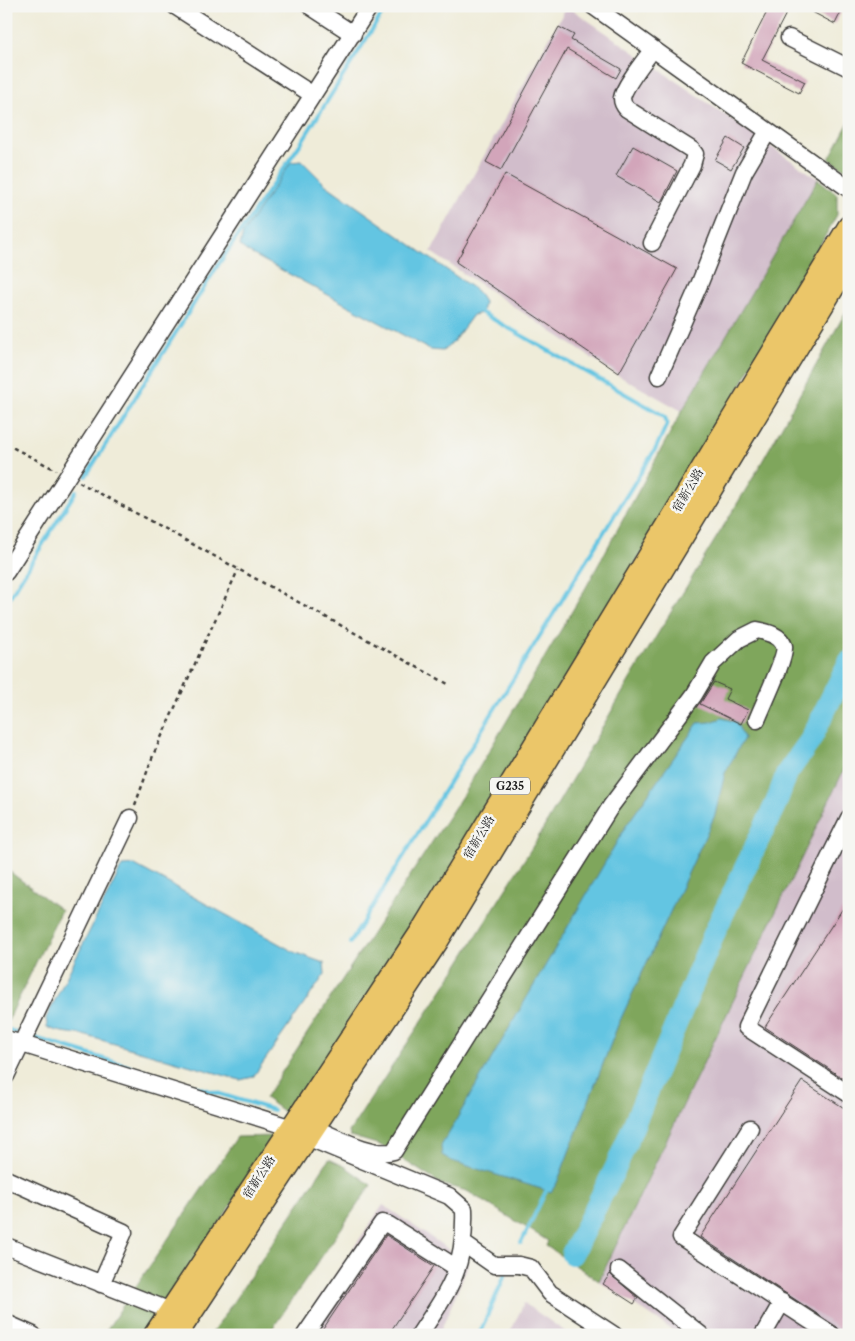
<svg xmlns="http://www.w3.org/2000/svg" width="855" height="1341" font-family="'Libre Caslon Text','Noto Serif SC',serif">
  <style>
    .industrial { fill: #d1bdcb }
    .forest { fill: #7fa65c; stroke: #4e613c }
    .water { fill: #64c5e2; stroke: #40707f }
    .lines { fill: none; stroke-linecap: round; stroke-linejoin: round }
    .stream { stroke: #64c5e2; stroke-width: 4 }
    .river { stroke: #64c5e2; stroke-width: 22 }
    .building { fill: #d2a5ba }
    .minor-casing { stroke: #3c3b38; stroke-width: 19 }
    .highway-casing { stroke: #3c3b38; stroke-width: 25 }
    .path { stroke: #3c3b38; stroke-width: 2.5; stroke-dasharray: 4 4; stroke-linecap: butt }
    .minor { stroke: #fff; stroke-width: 16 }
    .highway { stroke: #ebc669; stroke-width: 22 }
    .labels { text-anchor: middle; stroke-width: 5; stroke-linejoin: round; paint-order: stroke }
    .shield { fill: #f6f6f2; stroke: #5d5d5c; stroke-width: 1 }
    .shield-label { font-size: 11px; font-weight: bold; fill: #1c1c1c }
    .street-label { font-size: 12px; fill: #1c1c1c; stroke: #f6f6f2 }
  </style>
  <rect width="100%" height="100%" fill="#f6f6f2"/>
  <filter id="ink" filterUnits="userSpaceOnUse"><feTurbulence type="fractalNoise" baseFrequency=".02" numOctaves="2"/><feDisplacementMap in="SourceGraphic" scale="10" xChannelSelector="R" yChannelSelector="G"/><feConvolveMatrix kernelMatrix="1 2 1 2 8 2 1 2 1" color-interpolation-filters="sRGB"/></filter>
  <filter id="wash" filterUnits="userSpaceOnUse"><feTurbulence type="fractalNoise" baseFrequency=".0096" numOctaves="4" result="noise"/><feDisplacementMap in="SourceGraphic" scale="20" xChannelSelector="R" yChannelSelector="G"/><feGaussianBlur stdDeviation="1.12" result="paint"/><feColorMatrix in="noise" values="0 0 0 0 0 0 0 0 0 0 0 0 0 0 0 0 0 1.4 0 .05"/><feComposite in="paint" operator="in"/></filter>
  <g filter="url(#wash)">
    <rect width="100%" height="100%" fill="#efecd9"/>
    <path class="industrial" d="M567,6L818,179L682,411L619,376L431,252Z
      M849,759V1335H680L599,1281Z
      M383,1205L469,1263L439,1335H294Z
      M524,1303L570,1335H509Z"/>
    <path class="forest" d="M849,122V172L829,159Z
      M818,179L837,194V215L708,443L415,929L296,1109L287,1114L265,1098L464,793L584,591L682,411Z
      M849,306V759L599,1281L546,1246L548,1241L467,1191L441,1184L380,1145L350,1136L349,1132L450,978L536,841L632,676L754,476Z
      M6,869L61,910L8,1021H6Z
      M277,1136L145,1335H103L237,1137Z
      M329,1159L346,1167L371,1185L268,1335H211Z"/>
    <path class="water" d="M302,161L326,185L477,291L484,302L482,313L473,315L453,342L443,351L431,350L248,252L240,246L243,233L291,162Z
      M722,718L736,722L744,738L725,773L715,815L618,1025L557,1183L551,1192L452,1161L442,1155L441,1146L626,826L698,723L711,722Z
      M135,865L296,953L324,963L325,974L253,1077L240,1080L87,1036C73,1032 60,1034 47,1027L46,1018L122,866Z"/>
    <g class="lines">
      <path class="stream" d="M86,476L220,262L301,143L387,6
        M6,603L76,491
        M350,943L656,448L667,424L665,417L659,413L482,313
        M6,1029L15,1032
        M35,1038L273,1110
        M521,1243L548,1187
        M479,1335L505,1275"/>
      <path class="river" d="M572,1254L616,1167L717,927L776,803L787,773L810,741L849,662"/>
    </g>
    <g id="blocks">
      <path class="building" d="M770,6H790L762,60L805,82L799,93L741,63Z
        M801,6H830L841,12L835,24Z
        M559,27L574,35L571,40L621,69L616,78L567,49L501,170L486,162Z
        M728,138L744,148L731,169L715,160Z
        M633,146L677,171L661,202L616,176Z
        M505,174L677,269L619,373L456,262Z
        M714,682L730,689L725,699L748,710L741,724L700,704Z
        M849,899V1082L765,1027Z
        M802,1081L849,1111V1335L841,1332L837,1327L700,1237Z
        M386,1235L434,1266L388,1335H319Z
        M610,1274L638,1298L634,1304L603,1284Z"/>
    </g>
  </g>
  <g filter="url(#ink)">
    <use href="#blocks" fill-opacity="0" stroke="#3c3b38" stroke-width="1"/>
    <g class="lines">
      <defs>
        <path id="minor" d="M175,6L313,95
          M310,6L353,34
          M593,6L849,189
          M789,38L849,68
          M652,243L692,165L695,154L692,150L627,109C624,106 622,103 622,98C624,86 645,60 653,49
          M659,376L699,285L744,172L768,131
          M6,572L370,6
          M849,818L746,1027L849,1094
          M6,1039L292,1128
          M6,1076L130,818
          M314,1128C334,1136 373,1158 394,1151L611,806L694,695L713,663L739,639L757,630C767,632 780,635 784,646C787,655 762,707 757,720
          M750,1128L681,1237L832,1335
          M307,1137L449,1196L464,1209C466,1267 450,1289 419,1335
          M6,1179L124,1232L101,1284
          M464,1244L494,1265H519L531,1268L550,1293L614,1335
          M6,1246L181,1315
          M619,1270L701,1335
          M6,1323L33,1335
          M305,1335L382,1223L389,1225L457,1268
          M763,1335L782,1302"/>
        <path id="highway" d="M155,1335L422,931L849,227
          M176,1335L437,941L849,261"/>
      </defs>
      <use href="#minor" class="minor-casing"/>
      <use href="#highway" class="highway-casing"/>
      <path class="path" d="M846,6L849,9
        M6,444L56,470
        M79,482L448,684
        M135,805L154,753L238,570"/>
      <use href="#minor" class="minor"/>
      <use href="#highway" class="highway"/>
    </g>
  </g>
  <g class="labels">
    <rect class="shield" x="490" y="777.5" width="40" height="17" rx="4"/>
    <g class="shield-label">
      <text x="510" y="790">G235</text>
    </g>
    <g class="street-label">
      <text transform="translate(688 490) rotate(-59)" y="4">宿新公路</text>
      <text transform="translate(479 837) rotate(-59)" y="4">宿新公路</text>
      <text transform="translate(259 1177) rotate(-57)" y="4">宿新公路</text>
    </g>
  </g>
  <rect width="855" height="1341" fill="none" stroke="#f6f6f2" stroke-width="25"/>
</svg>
